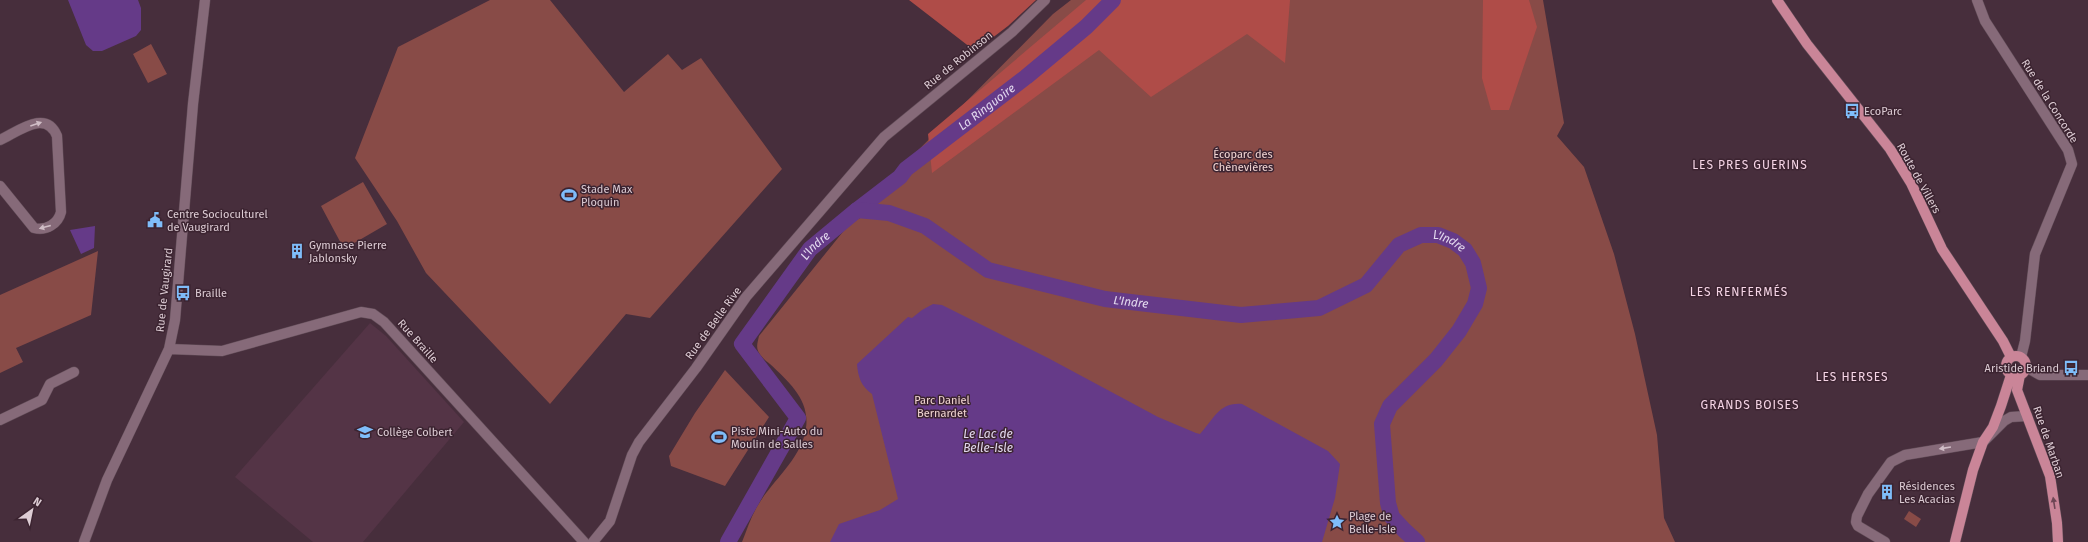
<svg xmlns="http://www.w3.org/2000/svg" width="2088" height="542" font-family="'Fira Sans',sans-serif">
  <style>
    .built { fill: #543446 }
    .green { fill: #884b47 }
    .forest { fill: #af4c48 }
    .water { fill: #653a88 }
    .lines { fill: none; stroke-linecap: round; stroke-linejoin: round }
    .river { stroke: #653a88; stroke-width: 16 }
    .minor-casing { stroke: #624d58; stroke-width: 11 }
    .major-casing { stroke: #624d58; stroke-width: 11 }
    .minor { stroke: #866a79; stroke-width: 10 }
    .major { stroke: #ca8598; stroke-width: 10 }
    .oneway { fill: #d0bdc6 }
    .oneway2 { fill: #6e4655 }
    .labels { text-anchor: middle; stroke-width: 3; stroke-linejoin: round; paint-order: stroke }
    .street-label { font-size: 11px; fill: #ddccd4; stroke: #3c2431 }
    .poi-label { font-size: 11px; fill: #ddccd4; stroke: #3c2431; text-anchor: start }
    .park-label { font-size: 11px; fill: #f2d6d3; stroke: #3c2431 }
    .water-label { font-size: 12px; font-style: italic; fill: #e3d9ef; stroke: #3c2431 }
    .neighbourhood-label { font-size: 12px; letter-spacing: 1px; fill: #f5d4e5; stroke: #3c2431 }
  </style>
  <rect width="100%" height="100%" fill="#472e3c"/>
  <path class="built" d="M370,323L386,336L464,422L363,542H313L235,477Z"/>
  <path class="green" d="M490,0H550L624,92L668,54L682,70L701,58L782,169L650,318L626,314L550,404L426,273L397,221L355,158L398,47Z
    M1071,0H1543L1564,123L1557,136L1584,167L1614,254L1635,334L1657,435L1664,518L1675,542H742C747,530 751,516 758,505C773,480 802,458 806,428C810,400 789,382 770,364C766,361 760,356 758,351C756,346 758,341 759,336L850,223L860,218L864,205L1053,14Z
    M151,44L167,74L148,83L133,54Z
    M363,182L387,224L344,249L321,206Z
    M98,251L91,315L16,348L23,362L0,373V295Z
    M725,370L769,417L725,486L671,466L669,456L695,413Z
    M1909,511L1921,519L1916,527L1904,519Z"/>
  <path class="forest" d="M909,0H1036L1008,26L975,51Z
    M1086,0H1290L1285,63L1247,34L1151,97L1099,50L932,173L928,134Z
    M1483,0H1529L1537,27L1509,110H1491L1482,78Z"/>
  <path class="water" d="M68,0H138L141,8V30L136,36L102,51H93L86,45Z
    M95,226L94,248L81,254L70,230Z
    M933,304L942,305L1048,358L1158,417L1196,433L1200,434C1214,419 1219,402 1242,404L1328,451L1340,464L1335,498L1322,542H830L839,524L880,510L898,499L872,394C861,386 858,377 857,364L908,317L912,318L922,310Z"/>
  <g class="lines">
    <g class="river">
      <path id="s1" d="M857,210L900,177L906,169L1026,77L1086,27L1113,0"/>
      <path id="s2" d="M728,542L798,418L742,344L810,249L857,210L889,213L925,226L988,270L1105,299L1241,315L1319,308L1366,285L1399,245L1421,235H1438L1453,241L1465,250L1473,263L1479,288L1475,304L1459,331L1436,360L1390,406L1382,424L1388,503L1392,517L1404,530L1417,542"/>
    </g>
    <defs>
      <path id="minor" d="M1977,0L1985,21L2068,150L2072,164L2035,254L2025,341L2021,357
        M0,140C19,131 46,109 57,136L61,212C58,224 46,231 34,228L0,186
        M169,349L222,351L361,312L373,314L384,322L584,542
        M2026,367L2040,375H2088
        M0,420L42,400L50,384L74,372
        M84,542L107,480L169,349L175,320L193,104L205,0
        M593,542L610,521L632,455L639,442L696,368L746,297L884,137L1012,32L1045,0
        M1885,542L1858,526L1856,522L1857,516L1868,494L1891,462L1905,455L1983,442L2004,421L2011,417L2027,416"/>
      <path id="major" d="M1777,0L1807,44L1890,149L1911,183L1942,249L2003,341L2011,357
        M2006 366a10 10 0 1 1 20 0a10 10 0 1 1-20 0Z
        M2020,375L2017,390L2050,476L2057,523L2058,542
        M1955,542L1973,470L1983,442L1993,427L2001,406L2011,375"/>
    </defs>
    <use href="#minor" class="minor-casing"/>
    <use href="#major" class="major-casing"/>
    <use href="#minor" class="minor"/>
    <use href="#major" class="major"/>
  </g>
  <defs><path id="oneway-solid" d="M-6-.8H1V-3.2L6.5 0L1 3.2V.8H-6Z"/></defs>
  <g class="oneway">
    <use href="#oneway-solid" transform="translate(36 124) rotate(-19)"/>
    <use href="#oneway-solid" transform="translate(45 227) rotate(165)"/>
    <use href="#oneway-solid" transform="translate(1945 448) rotate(171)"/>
  </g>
  <use class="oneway2" href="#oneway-solid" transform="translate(2054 503) rotate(-99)"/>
  <defs>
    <symbol id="bus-bare" viewBox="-9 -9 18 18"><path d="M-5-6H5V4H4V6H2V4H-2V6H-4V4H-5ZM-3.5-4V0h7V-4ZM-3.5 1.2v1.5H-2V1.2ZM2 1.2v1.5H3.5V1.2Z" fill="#7fbdfa" stroke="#3c2431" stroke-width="2.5" paint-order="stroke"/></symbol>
    <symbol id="stadium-bare" viewBox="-9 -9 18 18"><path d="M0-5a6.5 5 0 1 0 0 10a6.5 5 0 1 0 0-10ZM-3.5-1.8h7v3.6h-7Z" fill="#7fbdfa" stroke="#3c2431" stroke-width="2.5" paint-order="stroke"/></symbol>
    <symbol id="civic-bare" viewBox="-9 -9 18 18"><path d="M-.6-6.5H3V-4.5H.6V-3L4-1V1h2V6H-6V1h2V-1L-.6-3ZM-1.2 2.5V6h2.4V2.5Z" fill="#7fbdfa" stroke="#3c2431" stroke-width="2.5" paint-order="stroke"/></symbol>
    <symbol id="building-bare" viewBox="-9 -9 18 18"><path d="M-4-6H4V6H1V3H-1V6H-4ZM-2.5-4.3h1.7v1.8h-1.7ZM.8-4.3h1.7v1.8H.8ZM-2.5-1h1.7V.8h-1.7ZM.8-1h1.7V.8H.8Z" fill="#7fbdfa" stroke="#3c2431" stroke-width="2.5" paint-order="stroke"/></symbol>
    <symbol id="school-bare" viewBox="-9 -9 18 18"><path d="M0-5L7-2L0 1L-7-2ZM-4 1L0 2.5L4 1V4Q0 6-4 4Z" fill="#7fbdfa" stroke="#3c2431" stroke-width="2.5" paint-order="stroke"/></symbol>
    <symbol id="sight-bare" viewBox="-9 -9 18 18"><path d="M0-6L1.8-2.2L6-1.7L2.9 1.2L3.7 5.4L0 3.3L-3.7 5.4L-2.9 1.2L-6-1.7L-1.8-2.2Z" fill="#7fbdfa" stroke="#3c2431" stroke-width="2.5" paint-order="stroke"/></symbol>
  </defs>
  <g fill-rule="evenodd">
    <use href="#bus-bare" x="1841" y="100" width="22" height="22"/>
    <use href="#stadium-bare" x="558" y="184" width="22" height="22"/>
    <use href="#civic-bare" x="144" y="209" width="22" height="22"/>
    <use href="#building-bare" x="286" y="240" width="22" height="22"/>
    <use href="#bus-bare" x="172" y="282" width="22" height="22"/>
    <use href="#bus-bare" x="2060" y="357" width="22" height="22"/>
    <use href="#school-bare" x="354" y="421" width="22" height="22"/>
    <use href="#stadium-bare" x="708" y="426" width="22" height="22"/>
    <use href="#building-bare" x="1876" y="481" width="22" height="22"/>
    <use href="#sight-bare" x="1326" y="511" width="22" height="22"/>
  </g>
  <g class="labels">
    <g class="street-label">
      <text transform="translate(958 60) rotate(-39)" y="4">Rue de Robinson</text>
      <text transform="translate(2050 101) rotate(58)" y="4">Rue de la Concorde</text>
      <text transform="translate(1919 178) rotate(61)" y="4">Route de Villers</text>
      <text transform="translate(164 290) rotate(-84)" y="4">Rue de Vaugirard</text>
      <text transform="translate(713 323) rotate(-54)" y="4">Rue de Belle Rive</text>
      <text transform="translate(418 341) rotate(48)" y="4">Rue Braille</text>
      <text transform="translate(2049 442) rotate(71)" y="4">Rue de Marban</text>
    </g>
    <g class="poi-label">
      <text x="1864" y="115">EcoParc</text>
      <text x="581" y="193">Stade Max<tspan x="581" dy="13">Ploquin</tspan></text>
      <text x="167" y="218">Centre Socioculturel<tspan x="167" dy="13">de Vaugirard</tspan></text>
      <text x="309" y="249">Gymnase Pierre<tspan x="309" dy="13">Jablonsky</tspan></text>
      <text x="195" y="297">Braille</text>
      <text x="2059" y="372" text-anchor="end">Aristide Briand</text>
      <text x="731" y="435">Piste Mini-Auto du<tspan x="731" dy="13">Moulin de Salles</tspan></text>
      <text x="377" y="436">Collège Colbert</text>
      <text x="1899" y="490">Résidences<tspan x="1899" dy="13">Les Acacias</tspan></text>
      <text x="1349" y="520">Plage de<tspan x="1349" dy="13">Belle-Isle</tspan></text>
    </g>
    <g class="park-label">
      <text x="1243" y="158">Écoparc des<tspan x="1243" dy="13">Chènevières</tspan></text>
      <text x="942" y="404">Parc Daniel<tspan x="942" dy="13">Bernardet</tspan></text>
    </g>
    <g class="water-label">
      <text dy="4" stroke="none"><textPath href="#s1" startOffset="166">La Ringuoire</textPath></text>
      <text dy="4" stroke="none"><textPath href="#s2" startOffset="1054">L'Indre</textPath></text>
      <text dy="4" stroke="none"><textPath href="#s2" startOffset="358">L'Indre</textPath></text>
      <text dy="4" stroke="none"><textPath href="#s2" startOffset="707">L'Indre</textPath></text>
      <text x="988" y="438">Le Lac de<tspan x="988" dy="14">Belle-Isle</tspan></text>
    </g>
    <g class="neighbourhood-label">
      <text x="1750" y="169">LES PRES GUERINS</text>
      <text x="1739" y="296">LES RENFERMÉS</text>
      <text x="1852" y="381">LES HERSES</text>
      <text x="1750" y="409">GRANDS BOISES</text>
    </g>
  </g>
  <g transform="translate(32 510) rotate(33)" stroke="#3c2431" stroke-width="3" paint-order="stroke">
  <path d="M0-3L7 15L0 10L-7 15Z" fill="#ddccd4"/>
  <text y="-6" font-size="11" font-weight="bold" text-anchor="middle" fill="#ddccd4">N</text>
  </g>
</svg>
